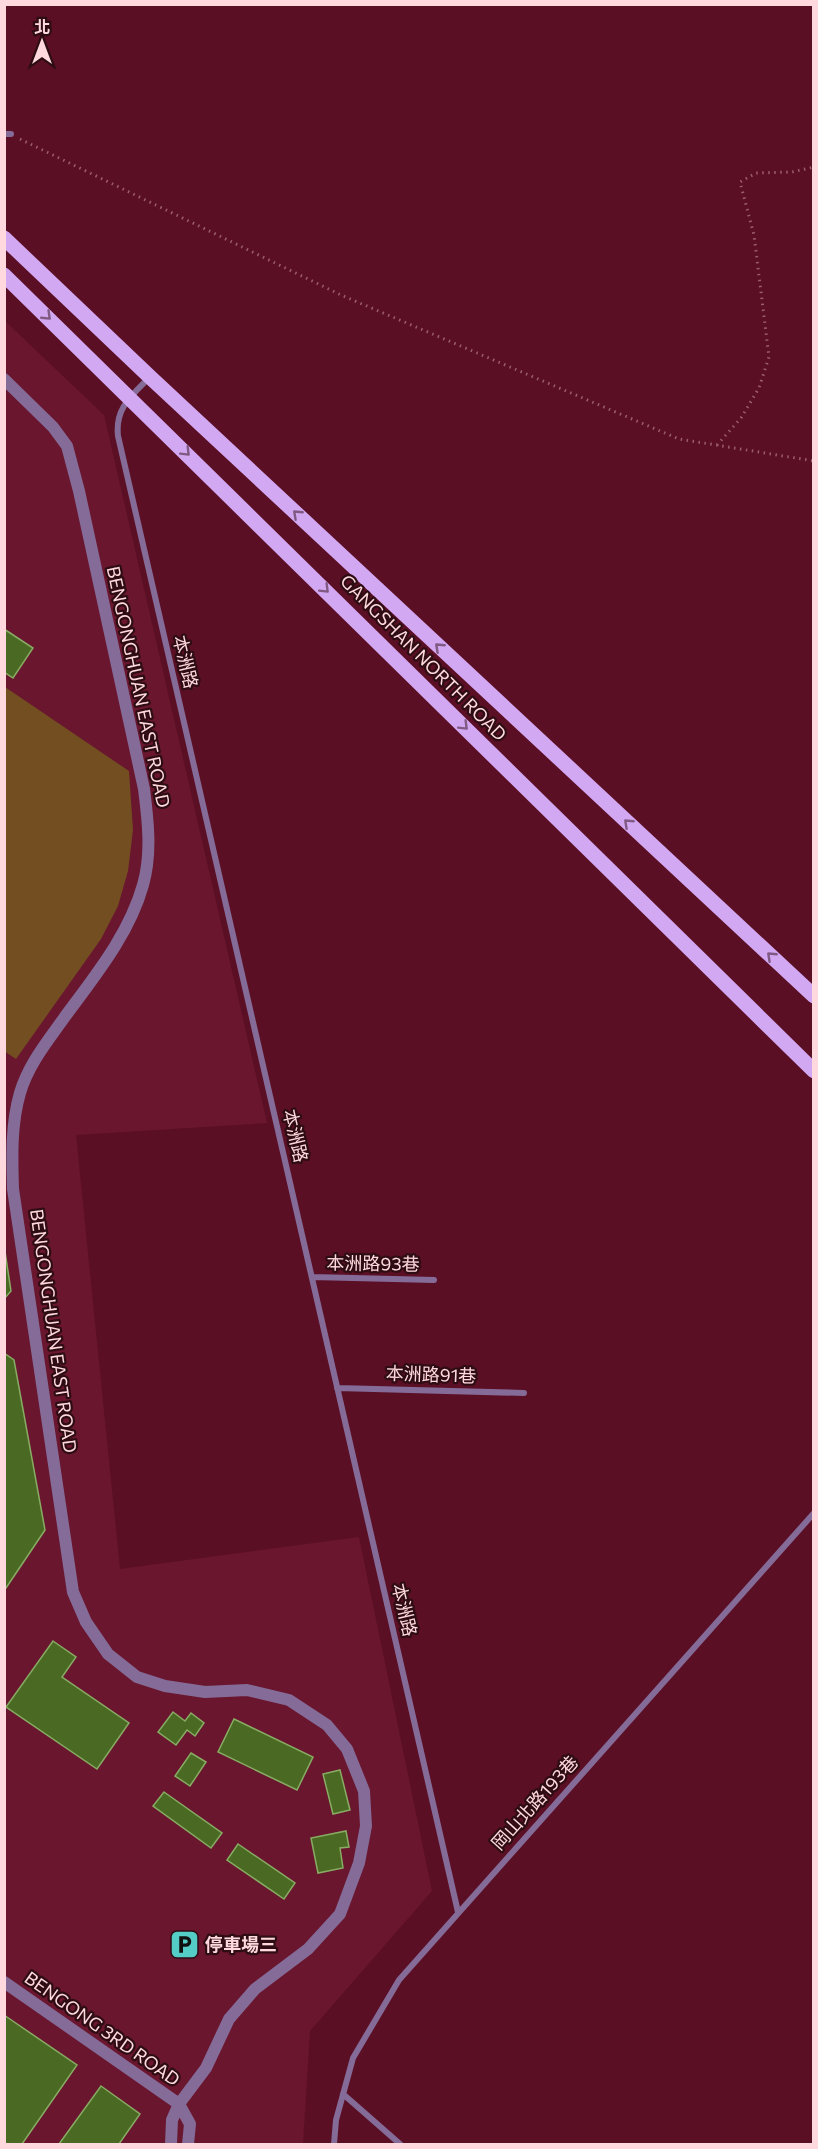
<svg xmlns="http://www.w3.org/2000/svg" width="818" height="2149" font-family="Commissioner,'Noto Sans TC',sans-serif">
  <style>
    .built { fill: #69162e }
    .green { fill: #724e21 }
    .building { fill: #4a6a23; stroke: #88ac63; stroke-width: 1.5 }
    .lines { fill: none; stroke-linecap: round; stroke-linejoin: round }
    .path { stroke: #9a5d6b; stroke-width: 3; stroke-dasharray: 1.5 4.5; stroke-linecap: butt }
    .service { stroke: #856b98; stroke-width: 6 }
    .minor { stroke: #856b98; stroke-width: 12 }
    .primary { stroke: #d3a8f3; stroke-width: 15 }
    .oneway { stroke: #805a83 }
    .labels { text-anchor: middle; stroke-width: 4.5; stroke-linejoin: round; paint-order: stroke }
    .street-label { font-size: 18px; fill: #ffd9dd; stroke: #2d0d13 }
    .poi-label { font-size: 18px; font-weight: bold; fill: #ffd9dd; stroke: #2d0d13; text-anchor: start }
  </style>
  <rect width="100%" height="100%" fill="#5b0f24"/>
  <path class="built" d="M4,320L104,415L267,1123L76,1135L120,1569L359,1537L432,1891L310,2031L303,2144H5Z"/>
  <path class="green" d="M5,687L129,771L133,830L128,871L118,906L101,939L16,1059L4,1051Z"/>
  <path class="building" d="M4,629L33,648L13,678L4,672Z
    M4,1245L11,1291L4,1299Z
    M4,1353L14,1360L45,1530L4,1591Z
    M53,1641L76,1657L62,1677L129,1723L97,1769L6,1707Z
    M173,1712L185,1721L191,1713L204,1723L195,1736L187,1730L176,1745L158,1732Z
    M234,1719L313,1757L297,1790L218,1752Z
    M191,1753L206,1762L190,1786L175,1776Z
    M340,1770L350,1810L333,1814L323,1774Z
    M164,1792L222,1833L211,1848L153,1806Z
    M346,1831L349,1847L340,1848L343,1868L318,1873L311,1838Z
    M238,1844L295,1883L284,1899L227,1860Z
    M4,2015L77,2065L22,2144H4Z
    M101,2086L140,2114L119,2144H59Z"/>
  <g class="lines">
    <path class="path" d="M20,139L341,295L679,439L814,461
      M717,445L741,418L759,388L769,357L754,235L740,182L756,173L792,172L814,167"/>
    <path class="service" d="M4,134H11
      M149,378C130,397 115,409 118,436L458,1912
      M312,1277L434,1280
      M337,1388L524,1393
      M343,2094L400,2144
      M334,2144L336,2120L353,2058L399,1980L814,1513"/>
    <path class="minor" d="M4,379L53,427L67,446L79,491L144,789C148,820 152,854 143,885C129,935 94,977 64,1018C47,1042 28,1065 20,1093C11,1124 12,1156 13,1189L73,1592L86,1622L108,1654L137,1677L165,1686L205,1692L247,1690L289,1700L327,1725L347,1749L364,1791L366,1826L359,1863L340,1914L308,1949L255,1989L229,2019L206,2068L179,2104L172,2120L171,2144
      M4,1982L179,2104L190,2124L188,2144"/>
    <path class="primary" d="M4,238L150,377L814,996
      M4,275L814,1071"/>
  </g>
  <defs><path id="oneway-chevron" d="M-2-3.5L2.5 0L-2 3.5" fill="none" stroke-width="1.6" stroke-linecap="round" stroke-linejoin="round" transform="scale(1.5)"/></defs>
  <g class="oneway">
    <use href="#oneway-chevron" transform="translate(47 316) rotate(44)"/>
    <use href="#oneway-chevron" transform="translate(186 452) rotate(45)"/>
    <use href="#oneway-chevron" transform="translate(297 514) rotate(-137)"/>
    <use href="#oneway-chevron" transform="translate(325 589) rotate(45)"/>
    <use href="#oneway-chevron" transform="translate(439 647) rotate(-137)"/>
    <use href="#oneway-chevron" transform="translate(464 726) rotate(45)"/>
    <use href="#oneway-chevron" transform="translate(628 823) rotate(-137)"/>
    <use href="#oneway-chevron" transform="translate(771 956) rotate(-137)"/>
  </g>
  <defs>
    <symbol id="parking-square" viewBox="-11 -11 22 22"><rect x="-9" y="-9" width="18" height="18" rx="4" fill="#54cdc7" stroke="#2d0d13"/><path d="M-3.5-5.5H1a3.5 3.5 0 0 1 0 7H-1V5.5H-3.5ZM-1-3.4V-.6H.8a1.4 1.4 0 0 0 0-2.8Z" fill="#111"/></symbol>
  </defs>
  <g fill-rule="evenodd">
    <use href="#parking-square" x="168" y="1928" width="33" height="33"/>
  </g>
  <g class="labels">
    <g class="street-label">
      <text transform="translate(423 658) rotate(45)" y="6">GANGSHAN NORTH ROAD</text>
      <text transform="translate(185 662) rotate(77)" y="6">本洲路</text>
      <text transform="translate(138 687) rotate(78)" y="6">BENGONGHUAN EAST ROAD</text>
      <text transform="translate(295 1136) rotate(77)" y="6">本洲路</text>
      <text transform="translate(373 1264) rotate(1)" y="6">本洲路93巷</text>
      <text transform="translate(53 1331) rotate(82)" y="6">BENGONGHUAN EAST ROAD</text>
      <text transform="translate(431 1375) rotate(2)" y="6">本洲路91巷</text>
      <text transform="translate(404 1610) rotate(77)" y="6">本洲路</text>
      <text transform="translate(535 1803) rotate(-48)" y="6">岡山北路193巷</text>
      <text transform="translate(102 2029) rotate(35)" y="6">BENGONG 3RD ROAD</text>
    </g>
    <g class="poi-label">
      <text x="205" y="1951">停車場三</text>
    </g>
  </g>
  <rect width="818" height="2149" fill="none" stroke="#ffd9dd" stroke-width="12"/>
  <g transform="translate(42 42)" stroke="#2d0d13" stroke-width="4.5" paint-order="stroke">
  <path d="M0-4.5L10 22L0 15L-10 22Z" fill="#ffd9dd"/>
  <text y="-9" font-size="16" font-weight="bold" text-anchor="middle" fill="#ffd9dd">北</text>
  </g>
</svg>
